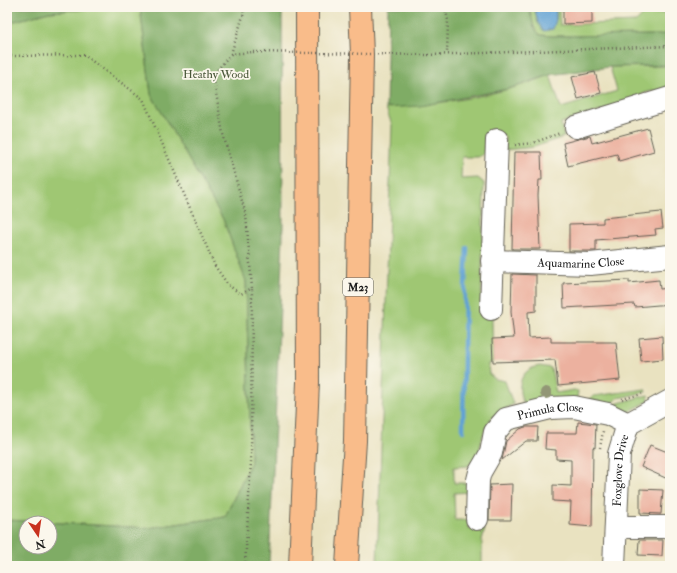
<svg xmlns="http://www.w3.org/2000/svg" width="677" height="573" font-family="'IM FELL Double Pica',serif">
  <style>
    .green { fill: #9fc773; stroke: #5e7248 }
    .forest { fill: #7fac65; stroke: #4e6440; fill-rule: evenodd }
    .water { fill: #61a2d4; stroke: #3e5f78 }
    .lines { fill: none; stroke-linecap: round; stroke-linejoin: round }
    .stream { stroke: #61a2d4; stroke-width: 4.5 }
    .building { fill: #ecb19f }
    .minor-casing { stroke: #646155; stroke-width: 24 }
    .highway-casing { stroke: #646155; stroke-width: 24 }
    .path { stroke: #646155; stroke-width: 2.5; stroke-dasharray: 1 3; stroke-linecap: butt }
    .minor { stroke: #fff; stroke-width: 22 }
    .highway { stroke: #f9bc8a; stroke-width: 22 }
    .path-bridge { stroke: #646155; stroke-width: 2.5; stroke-dasharray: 1 3; stroke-linecap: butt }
    .tree { fill: #929676 }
    .labels { text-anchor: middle; stroke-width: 3.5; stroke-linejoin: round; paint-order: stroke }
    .shield { fill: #fbf7ec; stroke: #5f5e5a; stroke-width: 1 }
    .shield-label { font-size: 11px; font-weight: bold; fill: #1c1c1c }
    .park-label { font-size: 12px; fill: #4a583a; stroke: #fbf7ec }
    .street-label { font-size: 12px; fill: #1c1c1c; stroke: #fbf7ec }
  </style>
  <rect width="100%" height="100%" fill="#fbf7ec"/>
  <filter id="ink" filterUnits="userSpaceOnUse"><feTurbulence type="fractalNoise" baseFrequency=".025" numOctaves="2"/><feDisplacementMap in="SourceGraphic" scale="8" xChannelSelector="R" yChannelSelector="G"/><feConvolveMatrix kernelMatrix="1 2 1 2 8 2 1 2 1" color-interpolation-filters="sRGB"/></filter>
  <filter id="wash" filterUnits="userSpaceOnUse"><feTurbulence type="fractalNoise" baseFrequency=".012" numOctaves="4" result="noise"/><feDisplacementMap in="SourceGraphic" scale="16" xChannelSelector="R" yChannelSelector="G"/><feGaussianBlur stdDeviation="0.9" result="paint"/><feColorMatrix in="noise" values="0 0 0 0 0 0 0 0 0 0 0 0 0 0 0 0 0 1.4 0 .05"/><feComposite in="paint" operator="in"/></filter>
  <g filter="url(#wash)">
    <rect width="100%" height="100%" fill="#e9e2c0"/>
    <path class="green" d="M114,7H140L151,94L223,219L246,281L251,462L225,517L148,528L7,520V23L49,12Z
      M529,7H534L538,23L556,20V7H559L560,25L636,22L645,13H670V32L660,35L552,36L540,35L534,27Z
      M670,66V92C657,88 640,92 631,102L561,123L564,137L534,147L505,150V136L485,135L484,154L478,157H462L461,179L478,178L484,183L481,315H499L492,318V322L493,362L488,364L489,374L495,379L505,381L513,404L490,419L483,435L478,456L468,466L454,467V483H464L468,484L471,492L454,493L455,520H468L469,528L485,529L482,540V566H377L392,125L386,108C441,104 499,96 550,75L561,108L617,91L610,67Z
      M540,366L551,368L556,393L574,390L578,391L577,398L525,406C515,389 519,369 540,366Z
      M645,389L646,392L618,398L610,404L589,399L594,396Z
      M648,395L649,401L626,413L614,409L618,403Z"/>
    <path class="forest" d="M7,7H114L49,12L7,23Z
      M140,7H282L283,236L269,566H7V520L148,528L225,517L251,462L246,281L223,219L151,94ZM26,523H50V547H26Z
      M388,7H529L534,27L540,35L552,36L660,35L670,32V65L610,67L550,75L508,89L420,106L386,108Z"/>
    <path class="water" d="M534,7H556V20L553,29L544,31L538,23Z"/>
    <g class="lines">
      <path class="stream" d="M463,431L465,286L467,248"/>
    </g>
    <g id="blocks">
      <path class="building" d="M563,7H592V23L563,24Z
        M595,72L601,93L578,99L572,77Z
        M648,128L654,151L619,161L617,154L568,166L563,143L590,136L592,143Z
        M514,152H541L542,180H539L538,195L540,249H512Z
        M661,212L663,228L655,229L656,235L596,240V251H569V224L603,223V218Z
        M512,274L536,275V311L528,312L529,338L551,337V342H616L620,380L558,386L555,360L493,362L492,339L514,338L511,312Z
        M629,280V283L659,280L660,289L670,288V304L635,307L634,304L564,308L563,283Z
        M662,336L663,359L641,361L639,338Z
        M578,422L596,424L595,448L593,447L592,527L570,525L571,502L553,501V485L571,486V460L556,459V450L545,449L546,433H577Z
        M525,427H538L537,441H526L502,460L506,441L520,429Z
        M650,445L670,453V480L641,467Z
        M512,484L511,520H489L490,485Z
        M640,489L663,490L661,514L640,513Z
        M639,540H663L662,556L638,555Z"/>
    </g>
  </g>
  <g filter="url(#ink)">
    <use href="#blocks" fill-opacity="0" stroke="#646155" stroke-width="1"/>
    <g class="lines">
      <defs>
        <g id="minor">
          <path d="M576,127L670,98"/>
          <path id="s1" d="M492,261L590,264L670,256"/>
          <path d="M491,309L497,140"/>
          <path id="s2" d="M477,519L478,480L480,472L491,453L495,432L506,419L550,408L574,407L608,414L628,424"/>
          <path d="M616,527H670"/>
          <path id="s3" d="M614,566L619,454L628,424L670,401"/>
        </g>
        <path id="highway" d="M300,566L308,382L307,7
          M347,566L355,441L362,55L360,7"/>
      </defs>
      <use href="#minor" class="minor-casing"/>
      <use href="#highway" class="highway-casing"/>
      <path class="path" d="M445,7L448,20L447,54
        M231,54L244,13L242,7
        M428,55L670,46
        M7,56L84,55L143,99L215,266L228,285L241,294L252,288L246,215L223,134L213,75L231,54L253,52
        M515,145L533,143L560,133
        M622,399L642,394
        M600,448L603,431
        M245,566L251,462L252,288"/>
      <use href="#minor" class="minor"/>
      <use href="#highway" class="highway"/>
      <path class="path-bridge" d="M253,52L428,55"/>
    </g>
    <circle class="tree" cx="546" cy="393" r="6"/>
  </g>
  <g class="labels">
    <rect class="shield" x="343" y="278" width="30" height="18" rx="3"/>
    <g class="shield-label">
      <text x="358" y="291">M23</text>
    </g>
    <g class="park-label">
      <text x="216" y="78">Heathy Wood</text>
    </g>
    <g class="street-label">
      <text dy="4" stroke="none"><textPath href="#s1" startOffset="89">Aquamarine Close</textPath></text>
      <text dy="4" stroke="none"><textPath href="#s2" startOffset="153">Primula Close</textPath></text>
      <text dy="4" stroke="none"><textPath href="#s3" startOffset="96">Foxglove Drive</textPath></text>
    </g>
  </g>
  <rect width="677" height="573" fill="none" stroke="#fbf7ec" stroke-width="24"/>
  <g transform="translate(38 535) rotate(167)"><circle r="19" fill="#fbf7ec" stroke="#a29f99"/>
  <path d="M0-3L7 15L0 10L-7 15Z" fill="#c8321e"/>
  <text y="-6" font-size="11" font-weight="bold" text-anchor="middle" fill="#1c1c1c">N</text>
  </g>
</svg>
